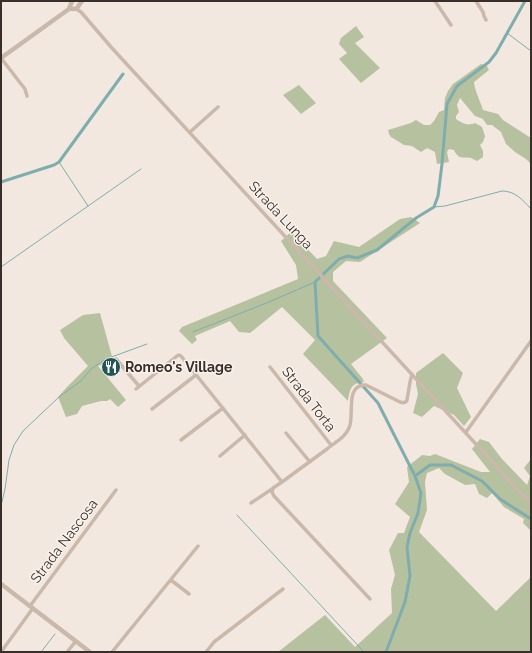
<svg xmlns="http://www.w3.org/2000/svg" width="532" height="653" font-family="Raleway,sans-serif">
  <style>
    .green { fill: #b6c19f }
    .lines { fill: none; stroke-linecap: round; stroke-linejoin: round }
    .stream { stroke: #7fadae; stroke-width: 1 }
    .canal { stroke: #7fadae; stroke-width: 3 }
    .minor { stroke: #cab8ab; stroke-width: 3.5 }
    .tertiary { stroke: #cab8ab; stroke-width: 4.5 }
    .labels { text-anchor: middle; stroke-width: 3; stroke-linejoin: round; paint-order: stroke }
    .street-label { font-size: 14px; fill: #382e2a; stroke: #f9f2eb }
    .poi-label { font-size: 14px; font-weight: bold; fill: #382e2a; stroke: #f9f2eb; text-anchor: start }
  </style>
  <rect width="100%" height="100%" fill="#f2e8df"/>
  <path class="green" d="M356,26L364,37L355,43L380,68L361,83L339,59L347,53L339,44L341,38Z
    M481,64L487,66L489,70L474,82C475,92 480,100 483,110L498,114L503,120L531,138V164L526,159L515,152L506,144L501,132L492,125H487L483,119L475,116L460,98L457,105L459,112L456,116V119C464,124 467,126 475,123L482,127L485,136L483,142L480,145L483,151V157L477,161C475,160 473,159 471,158C462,157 459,160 454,150L449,149L447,152L449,162L437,164L435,152L427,148L421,152L412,146L404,145L391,137L389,134L388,130L411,123L416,120L424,125H430L434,121L439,112L444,110L445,98L448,91L453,84Z
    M299,85L316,103L301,114L283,95Z
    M411,217L420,223L360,262L346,261L333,272V281L387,338L351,364L363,379L364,382C350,383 350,390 348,401L303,354L315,340L282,307L250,333L239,332L230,321L195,336L197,340L192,344L179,331L182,327L298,279L296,265L281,241L291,232L317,259L326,256L334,241L359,247L400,219Z
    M100,313L113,360L98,366L126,400L118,407L110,399L107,401H101L82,406L77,414L66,417L58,397L67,387L88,366L64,338L60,330L83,315Z
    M443,353L463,373L457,388L471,417L464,426L454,415L434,406L422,417L413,413L418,394L416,384V373Z
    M480,439L489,442L502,459L527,485L530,476L524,468L531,459V531L523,523L524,519L504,507L492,493L487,498L479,494L475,484L465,485L445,474L439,468L427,473L425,482L427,510L419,532L496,611L531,577V652H278L325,615L355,647L392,613L391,589L395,575L389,550L398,533H404L410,517L395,504L409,482L407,467L422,455L430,456L435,454L481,472H490L472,449Z"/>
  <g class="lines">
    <path class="stream" d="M507,33L531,51
      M59,162L88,206
      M434,207L445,206L502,191C515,191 523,200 531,209
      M1,267L141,169
      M193,332L269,302L315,282
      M1,504L2,502L5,489L9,460L14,445L23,431L59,397L81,381L91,369L106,359L147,344
      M237,515L364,652
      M41,652L55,634"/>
    <path class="canal" d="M1,182L54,165L59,162L123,74
      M415,476L378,403L318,336L315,282L339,259L348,256L357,258L377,250L416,218L434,207L438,196L442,164L447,104L457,86L489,62L496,53L525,1
      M386,652L405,602L410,576L407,547L410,533L418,513L421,493L415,476L430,465H451L482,481L500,499L531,519"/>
    <path class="minor" d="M435,1L451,25
      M476,1L483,12L484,16L486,20
      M76,9L81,12L111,47L531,504
      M1,58L25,89L27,96
      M190,132L218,107
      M116,359L139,386
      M270,367L331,445
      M136,389L177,356L179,355L181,356L282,482C297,471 312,460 327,449C335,442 344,439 349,428C355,417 344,384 366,385L400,402C403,403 406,403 407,400L410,382L412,374
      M152,409L196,375
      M466,432L531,341
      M286,433L310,462
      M181,440L223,408
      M220,456L245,435
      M282,482L273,488L272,492L274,496L370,599
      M251,503L272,489
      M171,580L189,594
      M30,606L116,490
      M1,652L33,608
      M67,652L76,641
      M112,652L198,546
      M206,652L214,642L283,589"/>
    <path class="tertiary" d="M69,9L72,1
      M1,58L69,9C72,8 74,10 77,8L82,1
      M1,584L90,652"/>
  </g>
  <defs>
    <symbol id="restaurant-disc" viewBox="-11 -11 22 22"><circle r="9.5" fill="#215658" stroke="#f9f2eb"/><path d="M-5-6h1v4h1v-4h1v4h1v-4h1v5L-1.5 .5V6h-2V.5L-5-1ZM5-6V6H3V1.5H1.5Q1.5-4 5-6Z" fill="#fff"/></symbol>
  </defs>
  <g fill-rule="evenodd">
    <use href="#restaurant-disc" x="100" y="356" width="22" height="22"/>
  </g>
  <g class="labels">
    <g class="street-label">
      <text transform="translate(281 215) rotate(47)" y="5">Strada Lunga</text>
      <text transform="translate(309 399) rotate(52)" y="5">Strada Torta</text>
      <text transform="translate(64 541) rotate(-53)" y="5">Strada Nascosa</text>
    </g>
    <g class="poi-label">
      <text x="125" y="372">Romeo's Village</text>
    </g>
  </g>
  <rect width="532" height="653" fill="none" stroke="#382e2a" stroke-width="4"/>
</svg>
